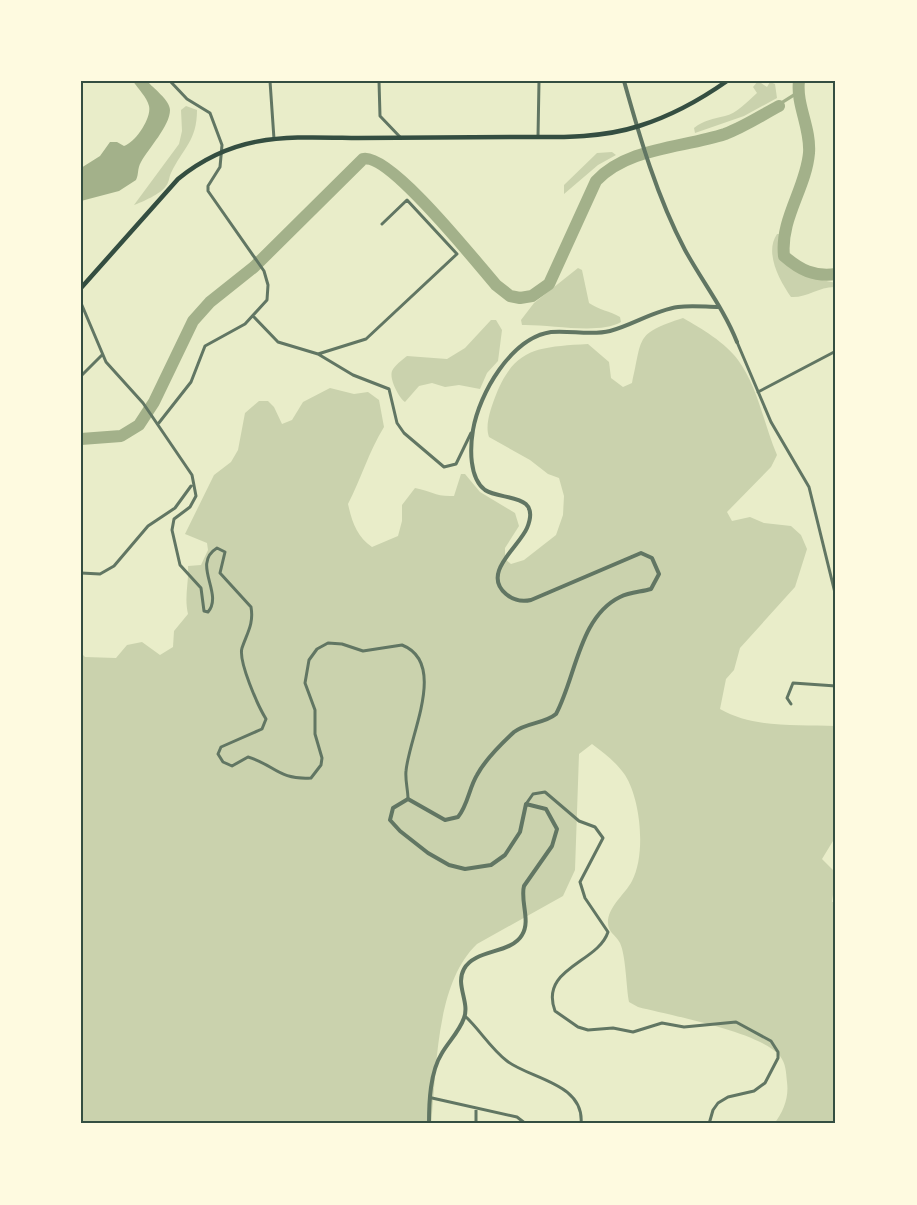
<svg xmlns="http://www.w3.org/2000/svg" width="917" height="1205" font-family="'Open Sans',sans-serif">
  <style>
    .green { fill: #cad2ad }
    .water { fill: #a3b18a }
    .lines { fill: none; stroke-linecap: round; stroke-linejoin: round }
    .river { stroke: #a3b18a; stroke-width: 12 }
    .minor { stroke: #617663; stroke-width: 3 }
    .tertiary { stroke: #617663; stroke-width: 4 }
    .primary { stroke: #344e41; stroke-width: 4.5 }
    .neatline { fill: none; stroke: #344e41; stroke-width: 2 }
  </style>
  <rect width="100%" height="100%" fill="#e9edc9"/>
  <path class="green" d="M758,81L767,87L770,82L775,84L777,98L744,116L695,133L694,128C704,120 713,119 725,116C736,114 748,101 757,93L753,87Z
    M186,106L197,110C197,141 183,148 171,173C169,177 169,183 166,186C161,194 142,202 134,205L179,144L182,131L181,110Z
    M597,153L612,152L616,155L598,165L564,194V185Z
    M777,234H781C775,271 807,277 836,283V287C820,286 807,298 791,297C780,281 764,253 777,234Z
    M578,268L582,270L589,303C599,310 610,311 620,317L621,322C599,335 549,324 522,325L521,320L534,303Z
    M683,318C701,328 726,343 738,360C758,387 764,425 777,455L771,467L727,512L732,521L750,517L764,523L791,526L801,535L807,549L795,587L740,648L734,670L726,679L720,709C755,729 797,724 836,726V836L822,859L836,873L832,902L836,901V1124H774C784,1111 789,1097 787,1082C786,1072 786,1064 780,1056C759,1031 672,1016 638,1007L629,1002C626,986 626,956 620,943C615,934 607,932 608,920C610,905 625,894 632,881C646,855 641,800 625,775C616,762 604,753 592,744L579,754L575,870L563,896L477,944C435,984 437,1070 431,1124H81V653L85,657L116,658L127,645L142,642L160,655L173,647L174,631L188,614C184,597 189,583 188,566L201,565L208,550L207,543L185,534L214,475L231,462L238,450L245,413L259,401H268L274,407L282,424L292,420L303,402L330,388L354,394L368,392L379,400L384,427C369,451 361,479 348,504C352,522 357,537 372,547L398,536L402,521V505L415,488C432,491 435,497 454,496L461,474H465L480,492L515,513L519,526L505,548V559L511,564L524,560L556,535L563,515L564,496L559,478L548,474L530,460L489,437C485,426 490,411 494,400C513,348 536,347 588,344L609,362L611,378L623,387L632,383C643,337 634,334 683,318Z
    M491,320H496L502,330L498,361L487,373L480,389L459,385L445,387L432,383L419,386L405,402C399,398 389,379 392,371C395,365 402,360 407,356L447,359L465,348Z"/>
  <path class="water" d="M133,81H147C153,88 170,100 170,110C170,126 148,149 141,162C137,169 139,174 136,180L119,191L81,201V168L100,156L110,142H117L124,146C135,143 152,118 149,106C147,97 138,89 133,81Z
    M796,81H802L800,90L808,118L804,119L797,95L765,115L764,112L794,93Z"/>
  <g class="lines">
    <path class="river" d="M799,81C796,105 811,128 809,153C806,188 780,219 784,256C800,270 814,277 836,274
      M81,439L121,436L139,425L154,402L193,321L210,302L254,267L363,159C389,152 476,262 496,285L510,296L520,298L532,296L549,284L596,181C628,147 683,148 725,134C744,127 762,115 779,106"/>
    <path class="minor" d="M270,81L274,139
      M379,81L380,116L401,138
      M538,137L539,81
      M81,303L106,362L143,403L192,475L196,496L190,507L174,519L172,530L180,565L201,588L204,611L208,612C224,593 191,564 217,548L225,552L220,573L251,607C254,624 247,633 242,648C238,661 258,706 266,719L262,729L221,747L218,754L223,762L232,766L248,757C275,765 278,780 311,778L321,765L322,758L315,734V710L305,683L309,660L317,649L328,643L342,644L363,651L402,645C448,663 409,736 406,771C405,780 408,790 408,799
      M254,317L278,342L318,354L353,375L389,389L397,423L404,433L444,467L456,464L471,433
      M737,342L771,422L809,487L836,597
      M318,354L366,339L457,254L407,200L382,224
      M81,376L102,355
      M758,392L836,351
      M158,424L191,382L205,346L245,324L267,300L268,285L264,271L208,191V186L220,167L222,145L210,113L187,99L170,81
      M81,573L100,574L114,566L148,526L175,508L191,486
      M836,611V625
      M791,704L787,698L793,683L836,686
      M526,804L533,794L545,792L579,821L595,827L603,838L580,882L585,898L608,932C598,963 539,968 555,1011L578,1027L588,1030L613,1028L633,1032L662,1023L684,1027L736,1022L771,1041L778,1052V1058L765,1083L754,1091L728,1097L718,1103L713,1110L709,1124
      M465,1016C480,1030 491,1049 507,1061C530,1079 585,1083 581,1124
      M432,1098L517,1117L526,1124
      M476,1108V1124"/>
    <path class="tertiary" d="M624,81C640,138 657,197 685,250C702,281 724,309 737,342
      M429,1124C429,1102 430,1072 442,1053C449,1041 459,1032 464,1018C470,1002 455,985 464,969C475,949 511,954 522,935C531,921 520,901 524,886L552,846L557,829L546,809L526,804L520,832L505,855L491,865L465,869L449,865L428,853L400,831L390,820L393,808L408,799L445,820L458,817C468,805 469,788 477,775C485,760 501,744 514,732C527,722 544,724 556,714C576,677 579,617 620,597C630,592 641,592 651,589L659,574L652,558L641,553L531,600C522,602 513,600 506,594C481,573 519,547 527,528C542,492 501,501 485,490C469,478 470,448 473,430C479,394 511,338 551,332C570,330 591,336 610,331C633,325 655,310 678,307C692,305 706,307 719,307"/>
    <path class="primary" d="M81,288L178,179C236,132 288,137 358,138C410,138 461,137 513,137C554,137 599,139 639,126C671,116 700,100 727,81"/>
  </g>
  <rect width="917" height="1205" fill="none" stroke="#fefae0" stroke-width="165"/>
  <rect x="82" y="82" width="752" height="1040" class="neatline"/>
</svg>
